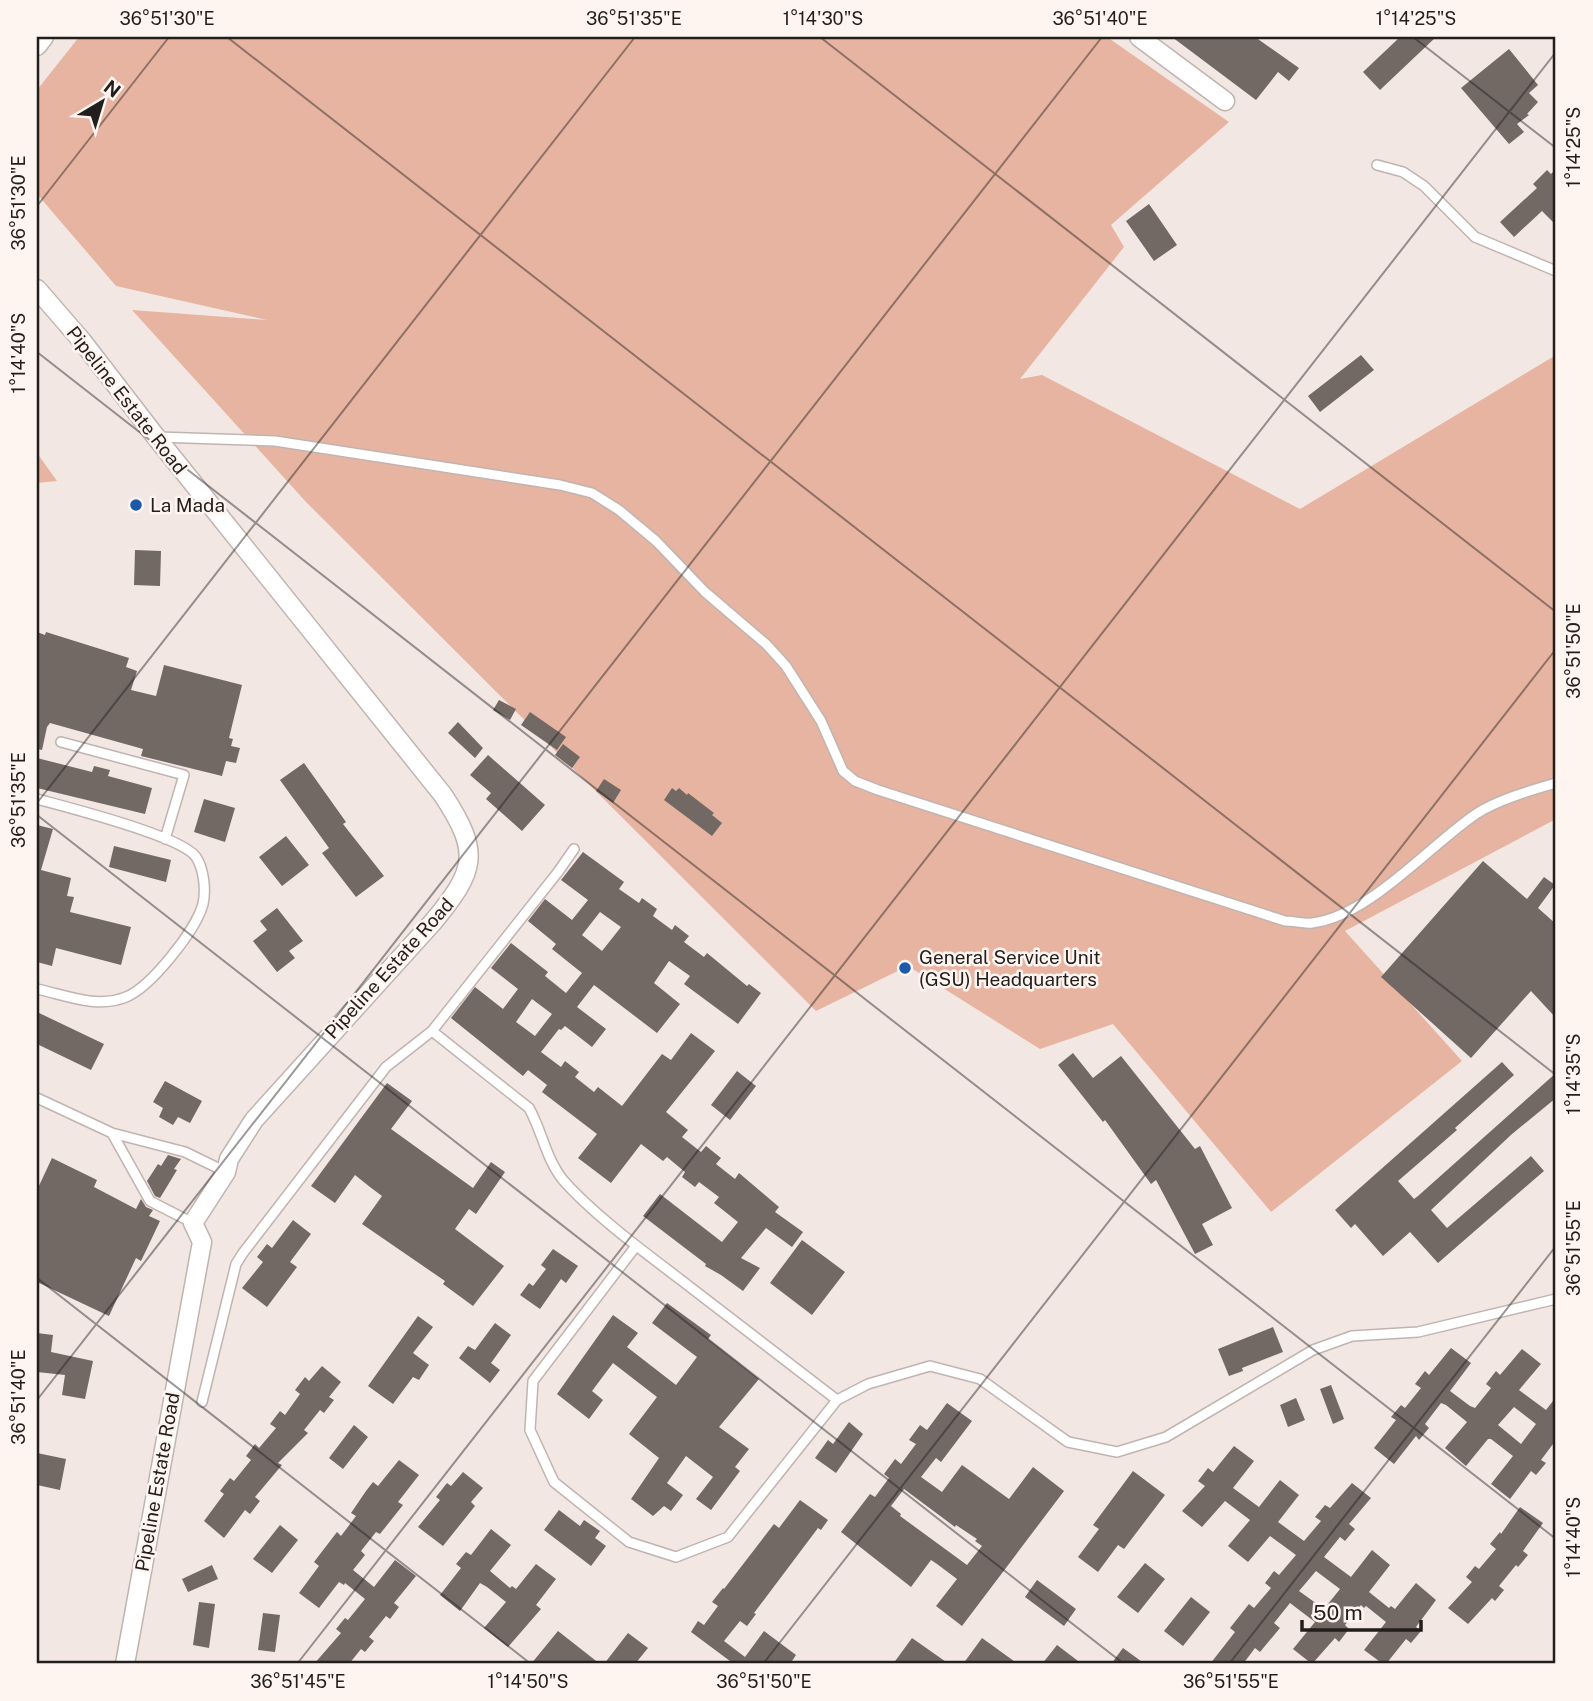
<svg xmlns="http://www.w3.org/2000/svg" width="1593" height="1701" font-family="'Public Sans',sans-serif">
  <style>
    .green { fill: #e7b4a1 }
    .building { fill: #726864; fill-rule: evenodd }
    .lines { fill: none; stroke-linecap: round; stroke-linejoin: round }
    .service-casing { stroke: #c0b4b0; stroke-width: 12 }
    .minor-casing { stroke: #c0b4b0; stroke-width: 21 }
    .service { stroke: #fff; stroke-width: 9 }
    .minor { stroke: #fff; stroke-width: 18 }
    .ticks { fill: none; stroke: #221e1c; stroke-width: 2; stroke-opacity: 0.45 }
    .poi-dot { fill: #1c59aa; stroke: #fef5f1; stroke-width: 2.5 }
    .labels { text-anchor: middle; stroke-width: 5; stroke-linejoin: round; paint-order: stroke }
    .street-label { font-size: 19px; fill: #221e1c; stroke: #fef5f1 }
    .poi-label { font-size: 19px; fill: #221e1c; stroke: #fef5f1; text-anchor: start }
    .neatline { fill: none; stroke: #221e1c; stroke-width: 2.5 }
    .ticks-label { font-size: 18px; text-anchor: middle; fill: #221e1c }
  </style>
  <rect width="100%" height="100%" fill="#f3e7e3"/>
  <path class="green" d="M79,37H1107L1229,122L1111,225L1124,247L1020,379L1042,375L1300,509L1556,355V819L1345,931L1462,1061L1271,1212L1113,1024L1040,1049L908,966L816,1011L306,502L132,310L267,320L116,286L37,194V90Z
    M37,453L57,481L37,483Z"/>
  <path class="building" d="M1172,37H1255L1299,68L1289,81L1278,72L1256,100Z
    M1400,37H1436L1380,90L1363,72Z
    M1509,49L1538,85L1529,93L1538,102L1527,114L1529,115L1517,124L1524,132L1509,144L1461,88Z
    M1556,169V225L1542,211L1514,237L1500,222L1537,188L1533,184L1547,170L1551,174Z
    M1149,204L1177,245L1154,261L1126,221Z
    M1361,355L1374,370L1320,412L1308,396Z
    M135,550L161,551L160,586L134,585Z
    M37,632L45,635L46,632L129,658L126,667L137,671L131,690L156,696L164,665L242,685L229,738L233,739L231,746L240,748L236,763L226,761L222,776L141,756L143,749L50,723L47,727L42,750L37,749Z
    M499,700L516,709L510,720L493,710Z
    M530,712L566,737L557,750L521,725Z
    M458,722L483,748L475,758L448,733Z
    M563,744L580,757L572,768L555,755Z
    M488,755L545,805L522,831L486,799L491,793L470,775Z
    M37,758L92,772L94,766L110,770L108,776L152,788L145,814L37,788Z
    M304,763L346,822L343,824L384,876L356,897L322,853L329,848L280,780Z
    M604,779L621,790L613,803L596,791Z
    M672,788L676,791L679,788L687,795L688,793L714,813L712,815L722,823L712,836L664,800Z
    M204,799L235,808L225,842L194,832Z
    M37,825L53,829L41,870L71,878L67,896L74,897L70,912L131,927L121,965L56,948L52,966L37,962Z
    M286,836L309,865L282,886L259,857Z
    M114,846L171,860L166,882L109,867Z
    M583,852L624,882L619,889L639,903L642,898L657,909L653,916L672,930L675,925L689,936L684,942L704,957L707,953L747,986L749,984L761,993L738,1024L684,984L690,976L669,961L654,983L680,1004L657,1033L594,985L577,1007L606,1029L592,1047L565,1026L561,1030L559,1029L541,1052L561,1067L565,1061L579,1072L575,1077L594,1092L598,1087L622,1106L662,1054L671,1060L691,1033L715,1051L666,1112L688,1130L682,1137L701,1152L706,1146L721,1158L716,1164L735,1179L739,1173L779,1207L775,1212L803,1232L792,1247L766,1228L741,1258L760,1268L743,1291L721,1275L705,1266L706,1264L643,1216L660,1194L722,1242L738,1222L714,1203L719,1197L699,1182L695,1187L682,1177L685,1172L667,1157L663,1161L641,1144L611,1183L578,1158L597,1134L542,1092L547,1085L528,1070L523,1076L451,1018L475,987L503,1009L518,989L491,968L511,943L548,972L545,976L566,993L582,973L552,949L556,944L528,921L545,899L572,920L588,900L561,880ZM600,912L621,927L602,951L582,935ZM532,999L552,1014L535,1036L516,1022Z
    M1483,861L1527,899L1544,877L1555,885L1538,908L1556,924V1018L1531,991L1471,1058L1381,977Z
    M277,908L303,941L289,951L295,958L277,972L253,941L267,930L260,921Z
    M37,1012L104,1044L91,1070L37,1044Z
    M1073,1053L1093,1078L1121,1056L1195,1149L1200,1146L1232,1208L1202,1224L1213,1245L1195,1254L1156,1180L1151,1184L1105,1120L1103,1122L1058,1065Z
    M1502,1062L1514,1075L1455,1128L1457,1130L1398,1181L1414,1199L1418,1196L1556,1073V1098L1512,1134L1431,1210L1447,1228L1531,1156L1544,1171L1438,1263L1410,1232L1383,1256L1355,1224L1351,1228L1335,1210Z
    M737,1071L756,1086L730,1120L711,1105Z
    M165,1081L202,1101L190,1123L178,1117L173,1125L159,1117L163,1108L153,1102Z
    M387,1083L412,1101L391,1129L473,1188L491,1162L505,1172L476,1214L469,1209L455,1229L504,1266L473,1306L443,1284L445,1281L362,1224L382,1196L370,1187L355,1175L335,1203L311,1186Z
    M168,1155L181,1159L174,1169L177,1170L160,1198L155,1196L147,1181L158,1164L161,1166Z
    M52,1158L97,1180L94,1187L136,1209L141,1199L146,1207L153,1210L149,1216L160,1221L141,1261L136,1258L109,1316L37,1282V1190Z
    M293,1220L311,1234L290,1262L297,1267L267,1307L242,1288L263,1262L257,1257L267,1244L272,1248Z
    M802,1240L845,1272L812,1315L770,1283Z
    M553,1249L578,1266L566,1283L561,1279L540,1309L520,1295L529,1283L533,1286L546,1269L541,1265Z
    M667,1303L711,1335L708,1339L759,1379L719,1427L749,1449L735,1467L740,1471L711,1510L696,1499L713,1477L686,1456L667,1483L683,1495L671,1511L664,1506L653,1516L631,1499L659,1458L629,1434L657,1397L613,1363L592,1391L603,1400L589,1419L557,1394L613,1315L638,1333L627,1347L676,1385L697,1357L652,1323Z
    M418,1316L433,1327L413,1353L429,1365L419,1380L413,1377L393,1404L368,1386Z
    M495,1323L511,1335L491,1363L500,1370L490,1383L459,1358L468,1346L475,1350Z
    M1273,1327L1283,1352L1242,1368L1243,1371L1229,1376L1218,1349Z
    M37,1333L53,1335L51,1352L93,1361L85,1399L62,1395L65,1375L37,1372Z
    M1451,1348L1471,1363L1450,1391L1470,1406L1475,1408L1491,1388L1486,1384L1496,1371L1500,1375L1522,1349L1541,1364L1519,1390L1546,1410L1556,1397V1440L1541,1460L1546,1463L1536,1475L1531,1471L1510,1499L1491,1484L1513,1456L1491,1439H1488L1466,1466L1445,1448L1467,1422L1446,1405L1441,1403L1425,1424L1429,1428L1419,1440L1416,1436L1394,1464L1374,1448L1396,1420L1391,1417L1401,1405L1405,1408L1421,1388L1415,1384L1425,1371L1429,1375ZM1514,1407L1536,1424L1521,1444L1498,1425Z
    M322,1366L341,1382L329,1397L334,1400L324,1413L320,1410L304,1430L308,1433L278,1463L282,1465L255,1497L260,1501L250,1514L245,1510L224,1538L204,1521L224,1494L220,1491L230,1478L234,1481L251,1460L246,1456L255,1444L259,1448L276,1428L270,1424L280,1411L285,1415L300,1394L295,1390L305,1377L309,1381Z
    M1331,1385L1344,1419L1333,1424L1320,1389Z
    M1296,1398L1305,1420L1288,1427L1280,1405Z
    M947,1403L972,1421L941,1462L936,1458L921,1477L942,1492L962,1465L1009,1499L1033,1467L1064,1491L962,1626L936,1606L957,1579L937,1564L931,1560L911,1587L841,1532L870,1494L875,1497L889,1478L884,1474L895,1459L901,1464L916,1444L909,1440L920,1425L927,1430ZM904,1489L955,1527L956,1525L977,1539L975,1541L982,1546L967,1565L900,1516L901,1514L891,1506Z
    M849,1422L863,1434L836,1473L815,1458L828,1440L833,1444Z
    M354,1425L368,1437L343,1469L329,1458Z
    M1234,1446L1254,1461L1233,1488L1259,1507L1280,1480L1299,1495L1278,1522L1304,1541L1321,1521L1315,1517L1325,1505L1330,1508L1352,1483L1371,1498L1349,1524L1355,1529L1345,1541L1340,1537L1324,1557L1351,1577L1372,1550L1390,1565L1369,1592L1389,1608L1391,1606L1395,1609L1416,1583L1436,1600L1416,1627L1421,1631L1411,1643L1406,1639L1386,1664H1383L1364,1650L1386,1622L1366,1606L1364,1608L1361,1605L1345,1625L1349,1629L1339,1642L1335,1638L1312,1664L1293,1649L1315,1622L1290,1603L1274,1623L1280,1628L1260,1652L1255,1648L1243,1664H1210L1235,1632L1230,1628L1249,1604L1254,1608L1271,1588L1265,1583L1274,1571L1279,1575L1296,1555L1270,1536L1248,1562L1228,1546L1250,1520L1225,1501L1202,1527L1182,1511L1205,1486L1198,1481L1208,1468L1213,1472ZM1316,1571L1340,1589L1324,1609L1299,1591Z
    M37,1453L66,1459L60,1490L37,1485Z
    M399,1460L419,1475L398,1502L403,1505L380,1534L376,1532L361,1551L365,1555L353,1570L374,1587L395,1560L416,1576L394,1603L399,1607L390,1619L386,1616L369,1637L374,1641L365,1652L361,1649L349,1664H314L341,1633L336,1629L345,1618L348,1620L365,1599L345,1583L344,1585L339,1582L319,1608L299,1593L319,1566L314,1562L337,1532L341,1536L356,1516L351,1513L366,1491L373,1482L378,1486Z
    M1133,1471L1165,1495L1124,1549L1118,1545L1098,1572L1078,1557L1099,1529L1093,1525Z
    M463,1472L483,1488L471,1502L475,1506L443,1546L418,1527L440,1500L436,1497L447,1483L451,1486Z
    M800,1500L828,1520L821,1530L818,1528L754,1613L756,1614L747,1626L740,1621L724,1641L745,1657L764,1631L796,1655L790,1664H734L691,1632L698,1621L704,1625L718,1606L712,1602L723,1588L724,1589L774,1524L779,1528Z
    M1520,1507L1543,1523L1523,1551L1528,1555L1518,1567L1516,1565L1499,1586L1504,1590L1495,1601L1492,1598L1468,1624L1448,1608L1472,1582L1466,1577L1475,1566L1479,1569L1496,1549L1490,1544L1500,1532L1501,1534Z
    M559,1510L580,1526L584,1520L600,1531L595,1538L606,1546L591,1566L544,1530Z
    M280,1525L298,1540L272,1573L253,1559Z
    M491,1529L511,1545L490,1571L510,1588L512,1586L516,1589L536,1564L556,1579L536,1605L541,1609L508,1647L484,1628L506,1602L487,1587L480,1583L460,1611L440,1595L461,1568L456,1564L466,1552L471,1555Z
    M1145,1563L1165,1579L1138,1613L1117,1597Z
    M212,1565L218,1579L188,1592L182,1579Z
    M1037,1580L1076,1609L1064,1626L1025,1597Z
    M1191,1597L1210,1612L1183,1646L1164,1631Z
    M199,1602L215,1604L209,1648L193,1645Z
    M263,1613L280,1615L275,1652L258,1650Z
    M558,1631L600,1664H531Z
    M628,1633L648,1648L635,1664H604Z
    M912,1638L949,1664H893Z
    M982,1638L1018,1664H963Z
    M1057,1645L1082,1664H1042Z
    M1123,1648L1145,1664H1111Z"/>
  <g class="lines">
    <defs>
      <path id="service" d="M1377,165L1403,172L1424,186L1475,237L1556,271
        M158,437L275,441L560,485L592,493L619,510L656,541L705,592L767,645L786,666L821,721L843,771L855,781L878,790L1285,921C1294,921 1304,924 1312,923C1368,917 1430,845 1476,814C1497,800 1532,790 1556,783
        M61,742L184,775L165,839
        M37,799C66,807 182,836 196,857C204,869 206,890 203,904C196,930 151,987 126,997C97,1009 65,995 37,989
        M432,1031L529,1108C542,1131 546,1159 563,1180C594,1215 643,1251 681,1280C733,1320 785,1360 837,1400
        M37,1098L112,1133L185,1152L226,1172
        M112,1133L150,1201L193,1223
        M636,1246L533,1381L530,1430L554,1482L629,1542L676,1557L728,1537L837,1400L868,1384L930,1366L980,1379L1068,1442L1117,1452L1166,1437L1313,1350L1352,1336L1418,1332L1556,1299
        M202,1402L236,1264L243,1253L386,1067L432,1031L558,872L574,849"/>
      <path id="minor" d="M1139,37L1225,101
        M37,46L44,37
        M37,289L82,341L156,437L443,795C481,853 476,870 433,922L254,1120L229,1159L226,1172L193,1223L202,1242L125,1664"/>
    </defs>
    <use href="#service" class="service-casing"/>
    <use href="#minor" class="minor-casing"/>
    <use href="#service" class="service"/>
    <use href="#minor" class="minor"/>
  </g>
  <path class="ticks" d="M227,37L1556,1075M820,37L1556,612M1413,37L1556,148M37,206L169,37M37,352L1556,1539M37,803L635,37M37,815L1124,1664M37,1278L531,1664M37,1400L1102,37M297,1664L1556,52M763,1664L1556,649M1229,1664L1556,1246"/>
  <g class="poi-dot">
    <circle cx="136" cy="505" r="7"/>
    <circle cx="905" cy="968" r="7"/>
  </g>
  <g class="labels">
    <g class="street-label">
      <text transform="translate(127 400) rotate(52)" y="7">Pipeline Estate Road</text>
      <text transform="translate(389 968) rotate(-48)" y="7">Pipeline Estate Road</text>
      <text transform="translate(157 1482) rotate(-80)" y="7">Pipeline Estate Road</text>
    </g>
    <g class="poi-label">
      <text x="150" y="512">La Mada</text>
      <text x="919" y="964">General Service Unit<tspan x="919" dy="22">(GSU) Headquarters</tspan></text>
    </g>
  </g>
  <rect width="1593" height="1701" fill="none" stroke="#fef5f1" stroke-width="77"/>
  <g transform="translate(102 102) rotate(38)" stroke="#fef5f1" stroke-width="5" paint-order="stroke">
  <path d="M0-5L12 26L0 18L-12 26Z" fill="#221e1c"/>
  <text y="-10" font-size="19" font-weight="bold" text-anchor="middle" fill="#221e1c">N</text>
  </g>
  <path d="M1302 1620v10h119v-10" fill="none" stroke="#221e1c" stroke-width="3.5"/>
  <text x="1313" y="1620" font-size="21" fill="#221e1c" stroke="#fef5f1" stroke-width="5" paint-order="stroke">50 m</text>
  <rect x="38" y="38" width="1516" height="1624" class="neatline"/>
  <g class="ticks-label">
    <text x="167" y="25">36°51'30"E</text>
    <text x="634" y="25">36°51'35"E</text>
    <text x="823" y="25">1°14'30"S</text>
    <text x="1100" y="25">36°51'40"E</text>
    <text x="1416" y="25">1°14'25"S</text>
    <text transform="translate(1574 147) rotate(-90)" y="6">1°14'25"S</text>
    <text transform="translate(19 203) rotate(-90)" y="6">36°51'30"E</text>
    <text transform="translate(19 353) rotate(-90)" y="6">1°14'40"S</text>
    <text transform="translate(1574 651) rotate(-90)" y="6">36°51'50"E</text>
    <text transform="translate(19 800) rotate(-90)" y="6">36°51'35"E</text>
    <text transform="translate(1574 1074) rotate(-90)" y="6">1°14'35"S</text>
    <text transform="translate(1574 1248) rotate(-90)" y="6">36°51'55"E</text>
    <text transform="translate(19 1397) rotate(-90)" y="6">36°51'40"E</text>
    <text transform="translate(1574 1537) rotate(-90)" y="6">1°14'40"S</text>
    <text x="298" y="1688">36°51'45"E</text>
    <text x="528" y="1688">1°14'50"S</text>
    <text x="764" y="1688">36°51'50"E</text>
    <text x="1231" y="1688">36°51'55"E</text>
  </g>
</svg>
